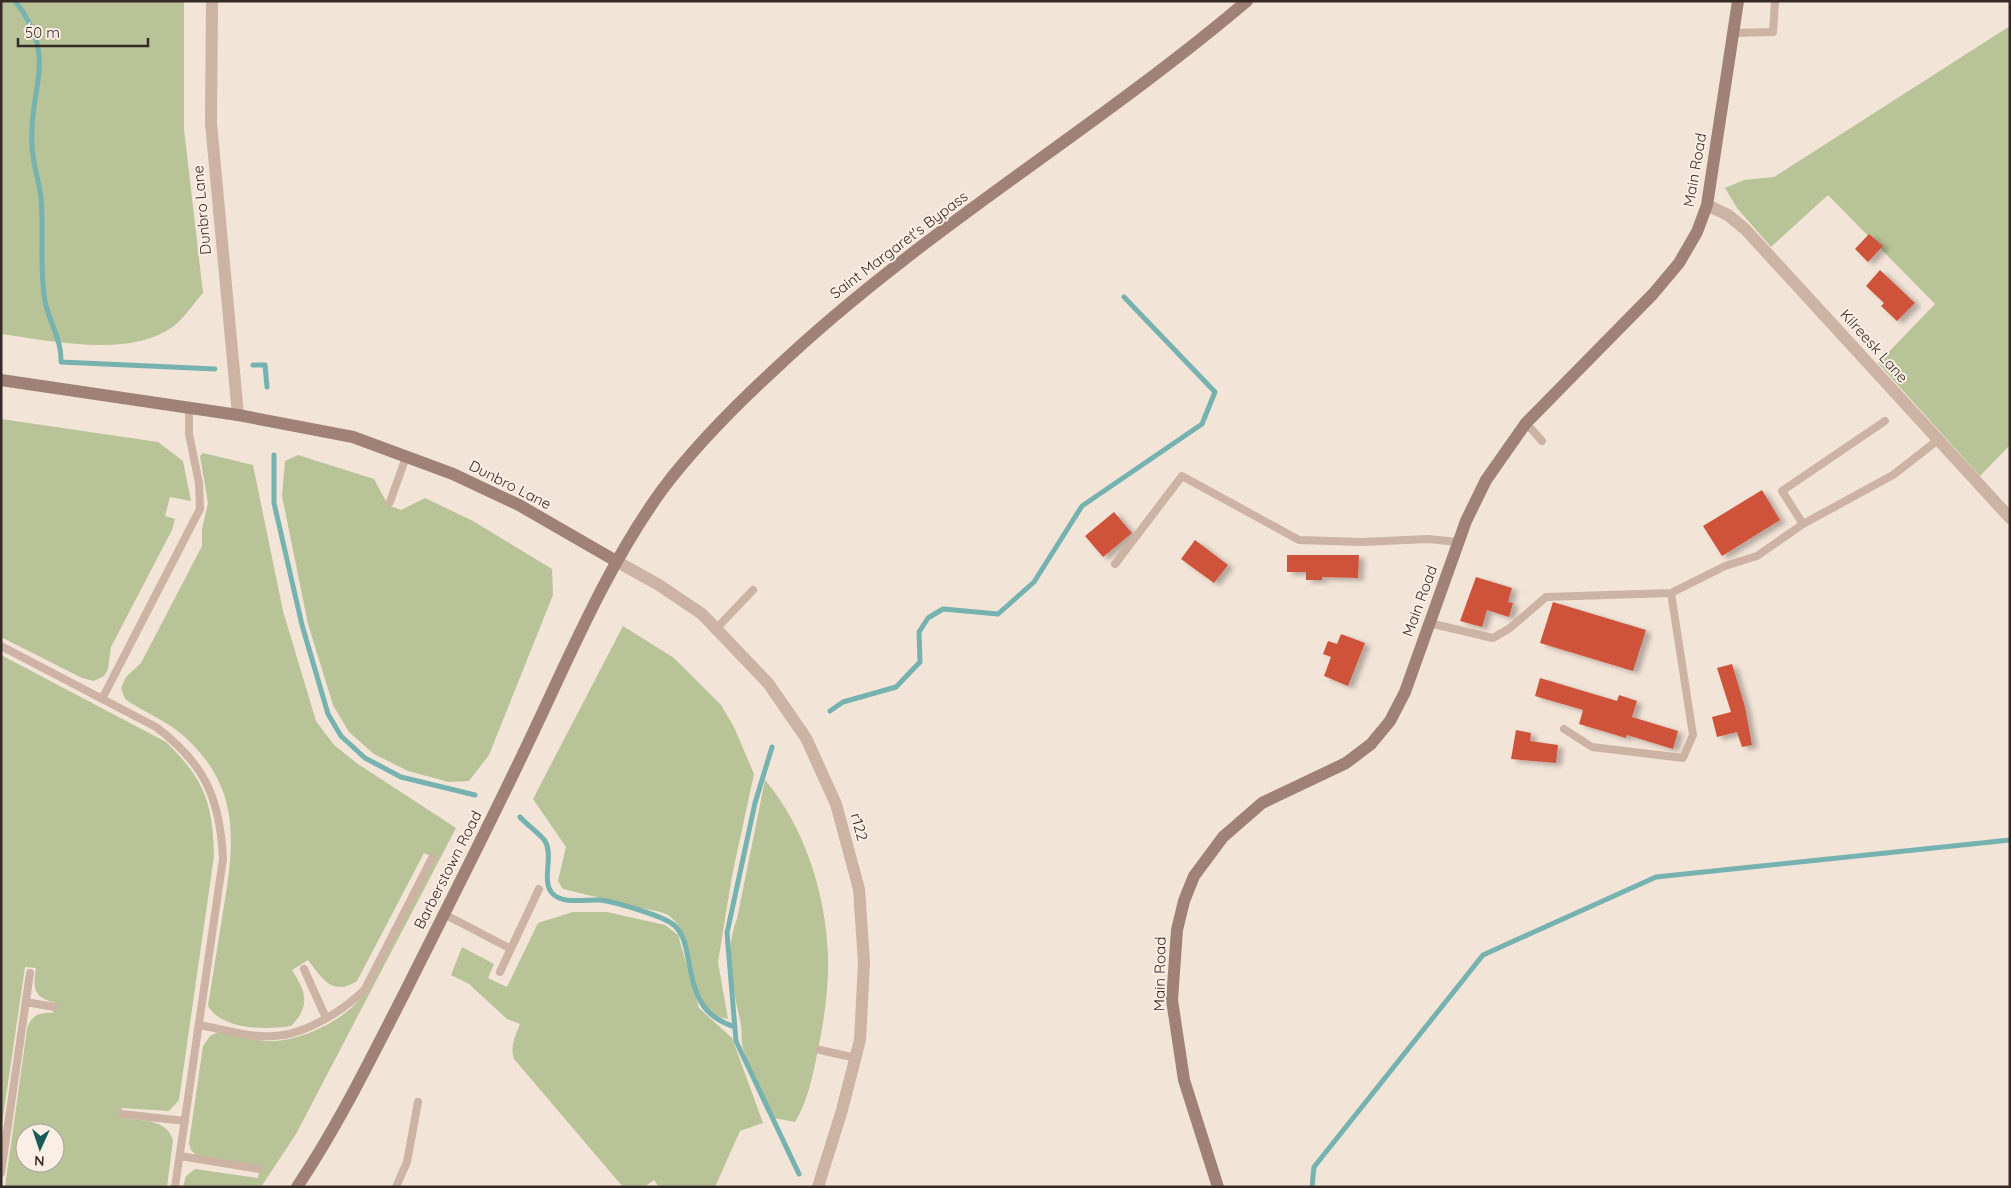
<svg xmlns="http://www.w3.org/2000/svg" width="2011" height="1188" font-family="Quicksand,sans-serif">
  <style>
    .green { fill: #b8c397; fill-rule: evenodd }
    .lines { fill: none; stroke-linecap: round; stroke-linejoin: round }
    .stream { stroke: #75b2b0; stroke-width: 5 }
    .building { fill: #cf533a; filter: url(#shadow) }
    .lane { stroke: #ccb3a3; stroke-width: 8 }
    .street { stroke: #ccb3a3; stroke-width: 12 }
    .secondary { stroke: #a08175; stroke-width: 12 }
    .labels { text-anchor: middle; stroke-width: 4; stroke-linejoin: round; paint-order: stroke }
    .street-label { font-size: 15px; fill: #362a26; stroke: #fbefe5 }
  </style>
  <defs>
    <filter id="shadow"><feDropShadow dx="5.5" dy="3" stdDeviation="2.5" flood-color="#0004"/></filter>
  </defs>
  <rect width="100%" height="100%" fill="#f3e4d8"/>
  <path class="green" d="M1,1H184V129L203,293C194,303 185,317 175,325C132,359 52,341 1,334Z
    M2010,26V445L1980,476L1878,363L1935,304L1828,195L1771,247L1737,208L1725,188L1744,180L1774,177Z
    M1,419L158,442L183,461L191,501L170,497L165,516L175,519L172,530L111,647L108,669L104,676L94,681L82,678L1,637Z
    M203,453L253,465L283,611L316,721L334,745L358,764L456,828L296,1134L261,1187H183L186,1176L195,1169L258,1178L260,1166L196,1155L191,1150L189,1143L203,1046L210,1036L216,1033C233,1033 249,1039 266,1041C298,1043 343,1021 362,997L435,858L424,853L357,981C332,997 322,978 308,960L292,970C306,992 311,1005 291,1026C266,1030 222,1030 208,1006C213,974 218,943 223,912C234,845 242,790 186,738C168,721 145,713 125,699L121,688L126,677L141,663L202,546V529L208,503L200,456Z
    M298,455L374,479L388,505L401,510L425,498L473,521L552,569L553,595L489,755L469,781L449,782L408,771L374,754L349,732L333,705L308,624L282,496L285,461Z
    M623,626L674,658L721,705L734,727L754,774L732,876L718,962L728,1019C679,1011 702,938 668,915C661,911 649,910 642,908C615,902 589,895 563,889L558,881L566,847L533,799Z
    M1,655L166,742C204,779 213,803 214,856L179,1100L169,1111L122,1108L121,1118C141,1121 166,1118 173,1140L167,1187H5L27,1029C31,1015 40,1012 53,1013L55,1003C33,997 33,989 36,968L25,967L1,1131ZM25,1133H55V1163H25Z
    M765,780C805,827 826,895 828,956C829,987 824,1020 818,1050C813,1074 808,1101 795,1122L774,1118C764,1096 752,1074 744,1051C741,1043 742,1033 741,1025C734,991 723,953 737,919Z
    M573,912H607L665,925L678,935L699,1008L732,1038L763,1123L740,1131L715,1187H659L654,1180L644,1187H623L514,1059C510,1046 515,1037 520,1024L507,1019L469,984L451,975L462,947L494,964L488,978L507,987L538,923Z"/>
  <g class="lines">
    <path class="stream" d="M15,1C60,59 28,86 32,146C33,164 39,181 41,198C44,232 39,268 45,301C49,322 62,340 61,362L215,369
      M253,365H265L267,387
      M274,455V503L302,625L328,714L341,736L365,758L401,777L475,795
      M830,711L843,702L896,687L920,662L919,632L928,618L943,609L998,614L1034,582L1082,506L1202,424L1215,392L1124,297
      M772,747L755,803L727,933L736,1041L799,1174
      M520,817C526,824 541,835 545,841C554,856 541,880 552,893C562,905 587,899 600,900C615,902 665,916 675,926C683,934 685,943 687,953C694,989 697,1015 735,1027
      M1312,1187L1314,1167L1483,955L1656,877L2010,840"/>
  </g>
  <path class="building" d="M1869,234L1883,246L1868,262L1855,249Z
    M1880,270L1915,303L1897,321L1881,306L1884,303L1866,286Z
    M1762,490L1780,520L1722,556L1703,526Z
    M1114,512L1132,533L1103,557L1085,536Z
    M1195,540L1228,565L1214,583L1181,559Z
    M1287,555H1359L1358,578L1322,577V580H1306V572H1287Z
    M1476,577L1512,588L1508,602L1513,603L1509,617L1487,610L1482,627L1460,621Z
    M1553,602L1646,630L1633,671L1540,643Z
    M1341,634L1365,643L1348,686L1324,676L1331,657L1323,654L1328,641L1337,644Z
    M1732,664L1745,707L1752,745L1742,747L1737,732L1717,737L1712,717L1731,712L1717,668Z
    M1540,678L1617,701L1619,695L1637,701L1632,717L1678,731L1673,749L1627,735L1626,738L1579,724L1583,710L1535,696Z
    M1516,730L1531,733L1530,741L1558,745L1556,763L1511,759Z"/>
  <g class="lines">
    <path class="lane" d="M1733,33L1773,32L1775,1
      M1526,423L1542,441
      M390,502L406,457
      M1803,524L1782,491L1885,421
      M1115,564L1182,476L1299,540L1362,542L1428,539L1458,542
      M1429,623L1493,638L1510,628L1546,597L1671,593L1725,566L1757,556L1803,524L1893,475L1938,440
      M716,629L753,590
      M1,646L156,727C205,764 220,798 223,859L175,1187
      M102,699L200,509L199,483L189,434V407
      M1564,729L1592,747L1683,758L1693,735L1671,593
      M444,914L511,949
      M304,969L326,1018
      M500,972L539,889
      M26,1002L54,1007
      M199,1025C223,1029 249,1038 274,1036C304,1035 345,1010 365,989L432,858
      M820,1050L856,1058
      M122,1114L185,1121
      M180,1156L259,1169
      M1,1173L30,973
      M396,1187L407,1162L418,1102"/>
    <path class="street" d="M212,1L211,123L238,415
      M1707,205L1728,215L1745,229L2010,518
      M616,561L659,585L702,614L768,683L806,738L836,804L859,889L864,963L860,1040L842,1110L818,1187"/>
    <path class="secondary" d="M1,380L238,415L353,437L453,474L519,505L616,561
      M297,1187C338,1126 370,1060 403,996C446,910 490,824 531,737C571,653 607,566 662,490C695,446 734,407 774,370C919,232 1094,131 1247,1
      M1218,1187L1184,1080L1172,1000L1177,930L1184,901L1194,876L1223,837L1262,803L1346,763L1371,744L1390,721L1405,692L1466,521L1486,480L1526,423L1653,294L1679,263L1697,232L1707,205L1738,1"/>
  </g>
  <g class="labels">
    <g class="street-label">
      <text transform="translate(1695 170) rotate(-80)" y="5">Main Road</text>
      <text transform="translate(202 210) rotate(-95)" y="5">Dunbro Lane</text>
      <text transform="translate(899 245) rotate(-37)" y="5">Saint Margaret's Bypass</text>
      <text transform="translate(1874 346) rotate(48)" y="5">Kilreesk Lane</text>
      <text transform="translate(510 485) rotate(27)" y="5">Dunbro Lane</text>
      <text transform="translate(1420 601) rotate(-70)" y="5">Main Road</text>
      <text transform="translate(859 827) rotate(75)" y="5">r122</text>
      <text transform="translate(448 870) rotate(-63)" y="5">Barberstown Road</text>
      <text transform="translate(1160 974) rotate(-89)" y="5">Main Road</text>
    </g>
  </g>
  <rect width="2011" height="1188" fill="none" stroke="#362a26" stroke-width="5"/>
  <g transform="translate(40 1148) rotate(183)"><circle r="24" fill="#fbefe5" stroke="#aca099"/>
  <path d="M0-4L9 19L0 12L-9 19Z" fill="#185b5a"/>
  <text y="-8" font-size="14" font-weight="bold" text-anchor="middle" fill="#362a26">N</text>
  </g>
  <path d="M18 38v8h130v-8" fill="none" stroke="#362a26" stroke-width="2.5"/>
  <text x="25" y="38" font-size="15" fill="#362a26" stroke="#fbefe5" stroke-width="4" paint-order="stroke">50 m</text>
</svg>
